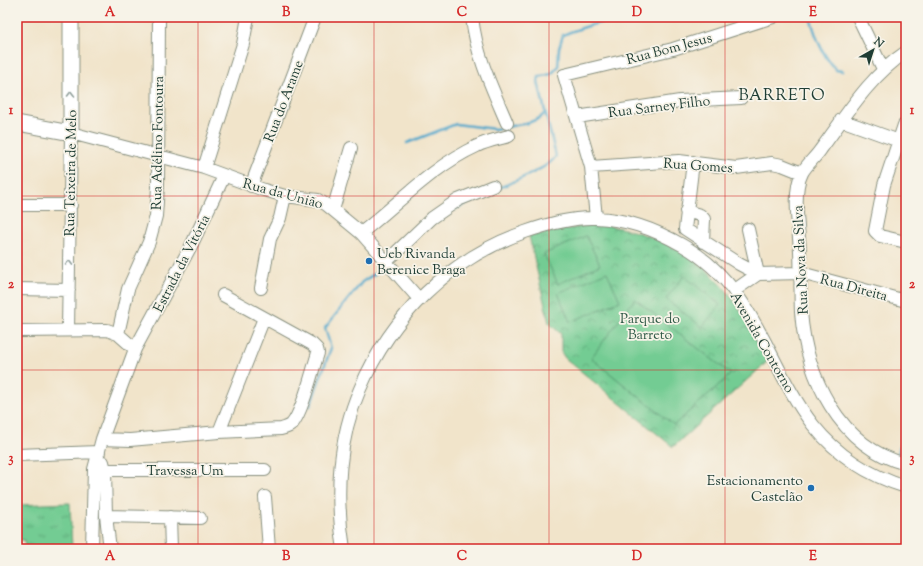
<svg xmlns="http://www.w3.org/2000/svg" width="923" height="566" font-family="'Sorts Mill Goudy',serif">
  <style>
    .grass { fill: url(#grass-tufts); stroke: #498464 }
    .park { fill: url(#park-crowns); stroke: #498464 }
    .pitch { fill: #73cc93; stroke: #498464 }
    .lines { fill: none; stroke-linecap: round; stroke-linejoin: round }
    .stream { stroke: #4ea8cc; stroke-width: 2.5 }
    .minor-casing { stroke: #88907f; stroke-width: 14 }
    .major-casing { stroke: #88907f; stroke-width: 17 }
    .minor { stroke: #fff; stroke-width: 12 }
    .major { stroke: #fff; stroke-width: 15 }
    .oneway { stroke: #8f9e9a }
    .grid { fill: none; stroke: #d62828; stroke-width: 1; stroke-opacity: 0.55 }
    .poi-dot { fill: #1f6fb2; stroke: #f7f3e8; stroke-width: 1.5 }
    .labels { text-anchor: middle; stroke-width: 3.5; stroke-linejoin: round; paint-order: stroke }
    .street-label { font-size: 14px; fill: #1f3d34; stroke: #f7f3e8 }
    .poi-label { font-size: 14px; fill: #1f3d34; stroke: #f7f3e8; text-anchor: start }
    .park-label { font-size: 14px; fill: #305a47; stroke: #f7f3e8 }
    .quarter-label { font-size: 16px; letter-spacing: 1px; fill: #1f3d34; stroke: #f7f3e8 }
    .neatline { fill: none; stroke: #d62828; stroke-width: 1.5 }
    .grid-label { font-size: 13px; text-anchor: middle; font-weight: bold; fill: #d62828 }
  </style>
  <defs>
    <pattern id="grass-tufts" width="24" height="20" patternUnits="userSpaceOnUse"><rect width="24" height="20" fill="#73cc93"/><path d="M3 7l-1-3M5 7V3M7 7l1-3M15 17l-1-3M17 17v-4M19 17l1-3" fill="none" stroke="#5ea779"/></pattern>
    <pattern id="park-crowns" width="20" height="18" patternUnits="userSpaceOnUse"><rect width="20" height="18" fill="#73cc93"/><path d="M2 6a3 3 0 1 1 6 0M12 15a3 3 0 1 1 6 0" fill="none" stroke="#5ea779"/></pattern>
  </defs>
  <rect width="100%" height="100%" fill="#f7f3e8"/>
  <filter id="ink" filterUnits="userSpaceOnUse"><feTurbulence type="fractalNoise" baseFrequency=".025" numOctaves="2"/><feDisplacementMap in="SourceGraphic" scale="8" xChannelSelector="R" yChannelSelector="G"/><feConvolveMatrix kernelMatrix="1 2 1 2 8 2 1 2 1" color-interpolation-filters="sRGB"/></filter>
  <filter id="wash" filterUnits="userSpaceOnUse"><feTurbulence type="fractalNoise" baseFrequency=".012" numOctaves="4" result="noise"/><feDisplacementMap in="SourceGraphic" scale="16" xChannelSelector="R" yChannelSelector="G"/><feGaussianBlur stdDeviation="0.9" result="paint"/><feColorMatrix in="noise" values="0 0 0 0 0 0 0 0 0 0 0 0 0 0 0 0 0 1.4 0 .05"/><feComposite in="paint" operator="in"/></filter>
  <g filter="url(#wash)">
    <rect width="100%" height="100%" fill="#f1e4ca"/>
    <path class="grass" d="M70,503L72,549H24L25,540H17V505Z"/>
    <path class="park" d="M596,224C647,230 693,250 726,290C743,310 754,337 768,361L673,447L565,358L561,352V334L549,323L529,236Z"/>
    <path class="pitch" d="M586,236L600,265L558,284L544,254Z
      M607,272L620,301L570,322L558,293Z
      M684,276L720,305L702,327L666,299Z
      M635,299L731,374L674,425L591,358Z"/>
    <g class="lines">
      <path class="stream" d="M810,17C816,37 822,55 836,70L843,71
        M407,143L456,124L495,129L528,123L540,118L545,113
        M497,189C510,183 550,168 556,156L538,82L539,77L551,74L558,67L559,48L563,35C574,30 588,26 599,23C610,20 620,21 631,17
        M455,209L471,201
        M310,406L331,348L325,328L362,282L385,267
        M898,455L906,416"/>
    </g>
  </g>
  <g filter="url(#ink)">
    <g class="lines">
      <defs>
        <path id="minor" d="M472,17C476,55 492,88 507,123
          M858,17L883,69
          M906,52C869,77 847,114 821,149C816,157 806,165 802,173C792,192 799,230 800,251C801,271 800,292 801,312C806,376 839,447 906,464
          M577,117L680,101L741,98
          M841,120L899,141
          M904,125L884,185L875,231L880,236L906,242
          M693,162L685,229L739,264L758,274
          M591,167L679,161L736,168L772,163L782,165L802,173
          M204,168L243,44L248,17
          M251,186L315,17
          M17,205H71
          M333,210L351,148
          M686,211L700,215L704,219L703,242
          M596,218L591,167L564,75L673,49L773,17
          M748,229L758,274
          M361,233C398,204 433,166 477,146C487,141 499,139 509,136
          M386,262L432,218L458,200L493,186
          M261,288L270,239L280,218L285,196
          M17,289L69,290
          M735,290L758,274L801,273L906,301
          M68,330L71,133L204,168L264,190L285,196L318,200L327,205L361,233L419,299
          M17,331L107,330L118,334L135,349
          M118,334L128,289L149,242L156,216L158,187L159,17
          M219,432L281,429C285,428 289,427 292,424C303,411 312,371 318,353L317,349L312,344L223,295
          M102,439L130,440L219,432L264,318
          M17,455L99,452
          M103,462L105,470L106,516L110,549
          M105,470H265
          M265,497L269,549
          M106,516L200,518
          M170,517L171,549
          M92,549L94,469L102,439L135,349L192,244L224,176
          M344,549C335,496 338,439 360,389C391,316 450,258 525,232C548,224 572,217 596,218C626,219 656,230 682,245C756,287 766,364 813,425C837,455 870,476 906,487"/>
        <path id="major" d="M17,123L71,133V17"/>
      </defs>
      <use href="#minor" class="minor-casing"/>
      <use href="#major" class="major-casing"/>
      <use href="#minor" class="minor"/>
      <use href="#major" class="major"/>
    </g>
    <defs><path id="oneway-chevron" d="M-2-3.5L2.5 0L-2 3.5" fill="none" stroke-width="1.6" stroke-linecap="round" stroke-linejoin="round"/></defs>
    <g class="oneway">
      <use href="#oneway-chevron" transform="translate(71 94) rotate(-90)"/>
      <use href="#oneway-chevron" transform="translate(69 263) rotate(-89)"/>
    </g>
  </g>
  <path class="grid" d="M198,17V549M374,17V549M549,17V549M725,17V549M17,196H906M17,370H906"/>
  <g class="poi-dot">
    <circle cx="369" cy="261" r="4"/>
    <circle cx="811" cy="488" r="4"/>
  </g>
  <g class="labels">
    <g class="street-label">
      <text transform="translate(669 48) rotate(-15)" y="5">Rua Bom Jesus</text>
      <text transform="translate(283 101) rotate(-69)" y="5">Rua do Arame</text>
      <text transform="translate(659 106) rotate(-7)" y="5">Rua Sarney Filho</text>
      <text transform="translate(157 143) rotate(-89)" y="5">Rua Adélino Fontoura</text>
      <text transform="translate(698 165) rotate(4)" y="5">Rua Gomes</text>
      <text transform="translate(70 173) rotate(-89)" y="5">Rua Teixeira de Melo</text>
      <text transform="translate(283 193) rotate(15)" y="5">Rua da União</text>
      <text transform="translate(800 260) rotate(-93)" y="5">Rua Nova da Silva</text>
      <text transform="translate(181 263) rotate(-63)" y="5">Estrada da Vitória</text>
      <text transform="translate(854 287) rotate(15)" y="5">Rua Direita</text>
      <text transform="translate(763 342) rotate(60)" y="5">Avenida Contorno</text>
      <text x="185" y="475">Travessa Um</text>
    </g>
    <g class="poi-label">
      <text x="377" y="258">Ueb Rivanda<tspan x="377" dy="16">Berenice Braga</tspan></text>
      <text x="803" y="485" text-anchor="end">Estacionamento<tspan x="803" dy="16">Castelão</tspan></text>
    </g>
    <g class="park-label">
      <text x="650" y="323">Parque do<tspan x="650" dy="16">Barreto</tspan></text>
    </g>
    <g class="quarter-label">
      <text x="782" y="100">BARRETO</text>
    </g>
  </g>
  <rect width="923" height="566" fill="none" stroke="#f7f3e8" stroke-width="44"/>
  <g transform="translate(873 50) rotate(39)" stroke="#f7f3e8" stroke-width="3" paint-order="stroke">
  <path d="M0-3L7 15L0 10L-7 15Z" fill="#1f3d34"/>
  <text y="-6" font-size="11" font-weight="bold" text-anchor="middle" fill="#1f3d34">N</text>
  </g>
  <rect x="22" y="22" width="879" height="522" class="neatline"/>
  <g class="grid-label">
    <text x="110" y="16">A</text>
    <text x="286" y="16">B</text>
    <text x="462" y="16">C</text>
    <text x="637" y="16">D</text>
    <text x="813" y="16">E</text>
    <text x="11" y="114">1</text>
    <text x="912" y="114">1</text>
    <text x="11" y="288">2</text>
    <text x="912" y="288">2</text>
    <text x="11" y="462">3</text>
    <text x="912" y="462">3</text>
    <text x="110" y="560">A</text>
    <text x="286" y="560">B</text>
    <text x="462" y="560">C</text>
    <text x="637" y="560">D</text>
    <text x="813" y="560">E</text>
  </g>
</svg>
